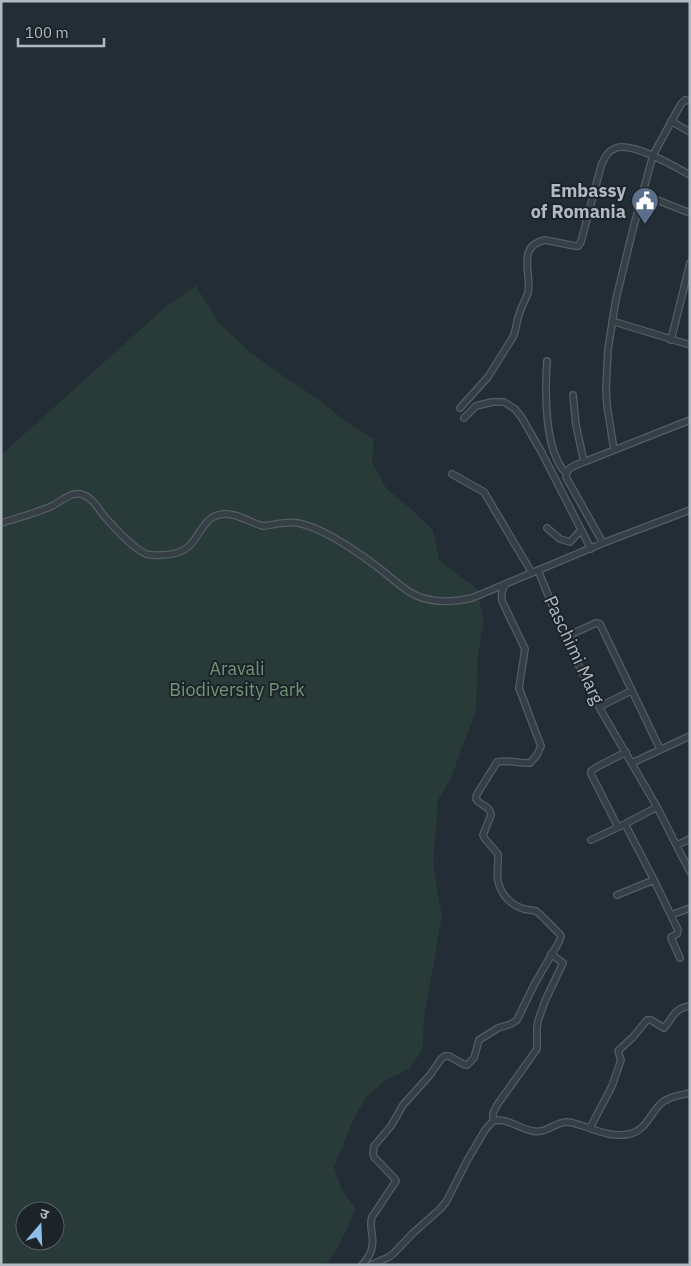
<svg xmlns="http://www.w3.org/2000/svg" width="691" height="1266" font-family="'IBM Plex Sans','Noto Sans Devanagari',sans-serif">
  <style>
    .green { fill: #293b38; fill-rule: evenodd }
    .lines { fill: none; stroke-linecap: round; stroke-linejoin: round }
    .minor-casing { stroke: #545d63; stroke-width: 8 }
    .minor { stroke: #363f46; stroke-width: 5.5 }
    .labels { text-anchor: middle; stroke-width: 4; stroke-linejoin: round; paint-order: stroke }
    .poi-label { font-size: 18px; font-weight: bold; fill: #b1bac2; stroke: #1c242a; text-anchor: end }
    .street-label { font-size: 18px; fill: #b1bac2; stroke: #1c242a }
    .park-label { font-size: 18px; fill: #729575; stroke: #1c242a }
  </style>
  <rect width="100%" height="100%" fill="#232d35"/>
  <path class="green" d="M196,286L218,322L251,353L290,381L318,399L345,421L374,439L372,461L386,488L413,511L433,530L439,560L477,589L484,621L478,654L476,712L463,744L452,776L438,800L433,865L442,916L424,1018L423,1049L409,1069L386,1080L368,1095L355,1116L334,1167L342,1190L356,1209L336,1251L326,1265H1V455L163,309ZM25,1211H55V1241H25Z"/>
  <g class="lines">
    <defs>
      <path id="minor" d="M671,121L690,132
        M642,194L690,213
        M612,321L690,345
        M671,340L690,263
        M547,361C545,391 544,451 566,473
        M573,395L576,425L584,462
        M460,408L488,377L513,337C516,331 516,324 518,318C520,309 525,301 528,293C532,273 516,246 545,240L575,246H578L581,242L601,166C604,159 607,151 616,148C633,142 674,166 690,175
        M464,418L476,406L492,402H504L515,409L522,418L542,453L591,549
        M614,450L607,405L606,389L608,349L616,299L633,229L653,155L681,104L685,100L690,101
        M452,474L484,492L532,573
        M1,523C18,518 36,513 52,506C59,503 67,495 75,494C80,493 85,495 89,498C96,503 99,510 104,516C114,527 132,548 146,554C151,555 156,556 161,555C171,555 182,553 189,546C201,535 204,515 224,514C238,513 250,523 263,526C274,525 287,521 298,523C325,528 362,555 384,572C394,580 404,590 415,595C432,603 454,602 472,598L603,543L690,510
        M547,528L560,539L570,542L581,530
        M603,543L566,477C566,467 576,465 584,462L690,420
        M538,570L565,637L599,707L657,807L690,872
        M565,637L596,623L600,624L660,749
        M599,707L631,691
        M632,763L690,736
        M625,824L654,880L678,930L677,934L671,937V938L680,958
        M618,827L591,774V771L597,767L626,752
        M591,840L625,824L657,807
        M677,845L690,839
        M617,895L654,880
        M671,915L690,908
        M493,1121V1113L497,1105L537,1049V1028L538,1021L545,1001L563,963L551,954
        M590,1128L612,1086L621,1060L618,1051L633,1037L647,1020H651L664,1028C673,1018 674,1008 690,1006
        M362,1265C371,1255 374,1247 372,1234C371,1228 370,1223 372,1217L396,1181L395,1179L374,1157L373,1154L374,1146L391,1126L403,1105L430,1075L441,1059L445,1056H449L463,1064L467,1065L474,1058L479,1040L498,1028L511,1024L517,1020L535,983L559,942L561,936C559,933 539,913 536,911C532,910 528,910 524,909C511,905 501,895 498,881C496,872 499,863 498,854L485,839L483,835L491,815C490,805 480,806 476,799L477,794L497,762C507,759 519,764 530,763L537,755L541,746L519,688L525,649L502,601C501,595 502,589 506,584
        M371,1265L389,1257L394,1253L413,1233L439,1210L446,1202L468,1159L485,1130L493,1121C507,1117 519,1129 533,1131C545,1134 554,1123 566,1122C571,1122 576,1124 580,1125C596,1130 612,1138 629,1134C647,1131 651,1110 664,1101C672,1096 681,1095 690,1093"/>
    </defs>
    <use href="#minor" class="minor-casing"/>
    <use href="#minor" class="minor"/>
  </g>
  <defs>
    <symbol id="civic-pin" viewBox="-11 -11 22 30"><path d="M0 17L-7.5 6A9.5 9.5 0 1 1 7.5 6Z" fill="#5c6f8a" stroke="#1c242a"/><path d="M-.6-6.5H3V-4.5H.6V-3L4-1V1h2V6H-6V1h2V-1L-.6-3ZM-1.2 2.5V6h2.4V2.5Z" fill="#fff"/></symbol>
  </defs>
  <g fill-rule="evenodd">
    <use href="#civic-pin" x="629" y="185" width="32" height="43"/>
  </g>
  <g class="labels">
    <g class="poi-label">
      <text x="626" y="197">Embassy<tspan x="626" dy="21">of Romania</tspan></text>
    </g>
    <g class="street-label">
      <text transform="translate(574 650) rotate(65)" y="6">Paschimi Marg</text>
    </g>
    <g class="park-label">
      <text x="237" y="675">Aravali<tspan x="237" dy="21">Biodiversity Park</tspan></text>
    </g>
  </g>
  <rect width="691" height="1266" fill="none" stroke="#b1bac2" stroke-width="5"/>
  <g transform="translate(40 1226) rotate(19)"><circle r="24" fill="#1c242a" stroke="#586067"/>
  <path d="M0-4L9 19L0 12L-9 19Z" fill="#8ebee9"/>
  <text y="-8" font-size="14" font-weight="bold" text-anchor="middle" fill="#b1bac2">उ</text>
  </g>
  <path d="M18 38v8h86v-8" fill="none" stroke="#b1bac2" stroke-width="2.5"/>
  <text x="25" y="38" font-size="15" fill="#b1bac2" stroke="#1c242a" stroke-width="4" paint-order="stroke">100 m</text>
</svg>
